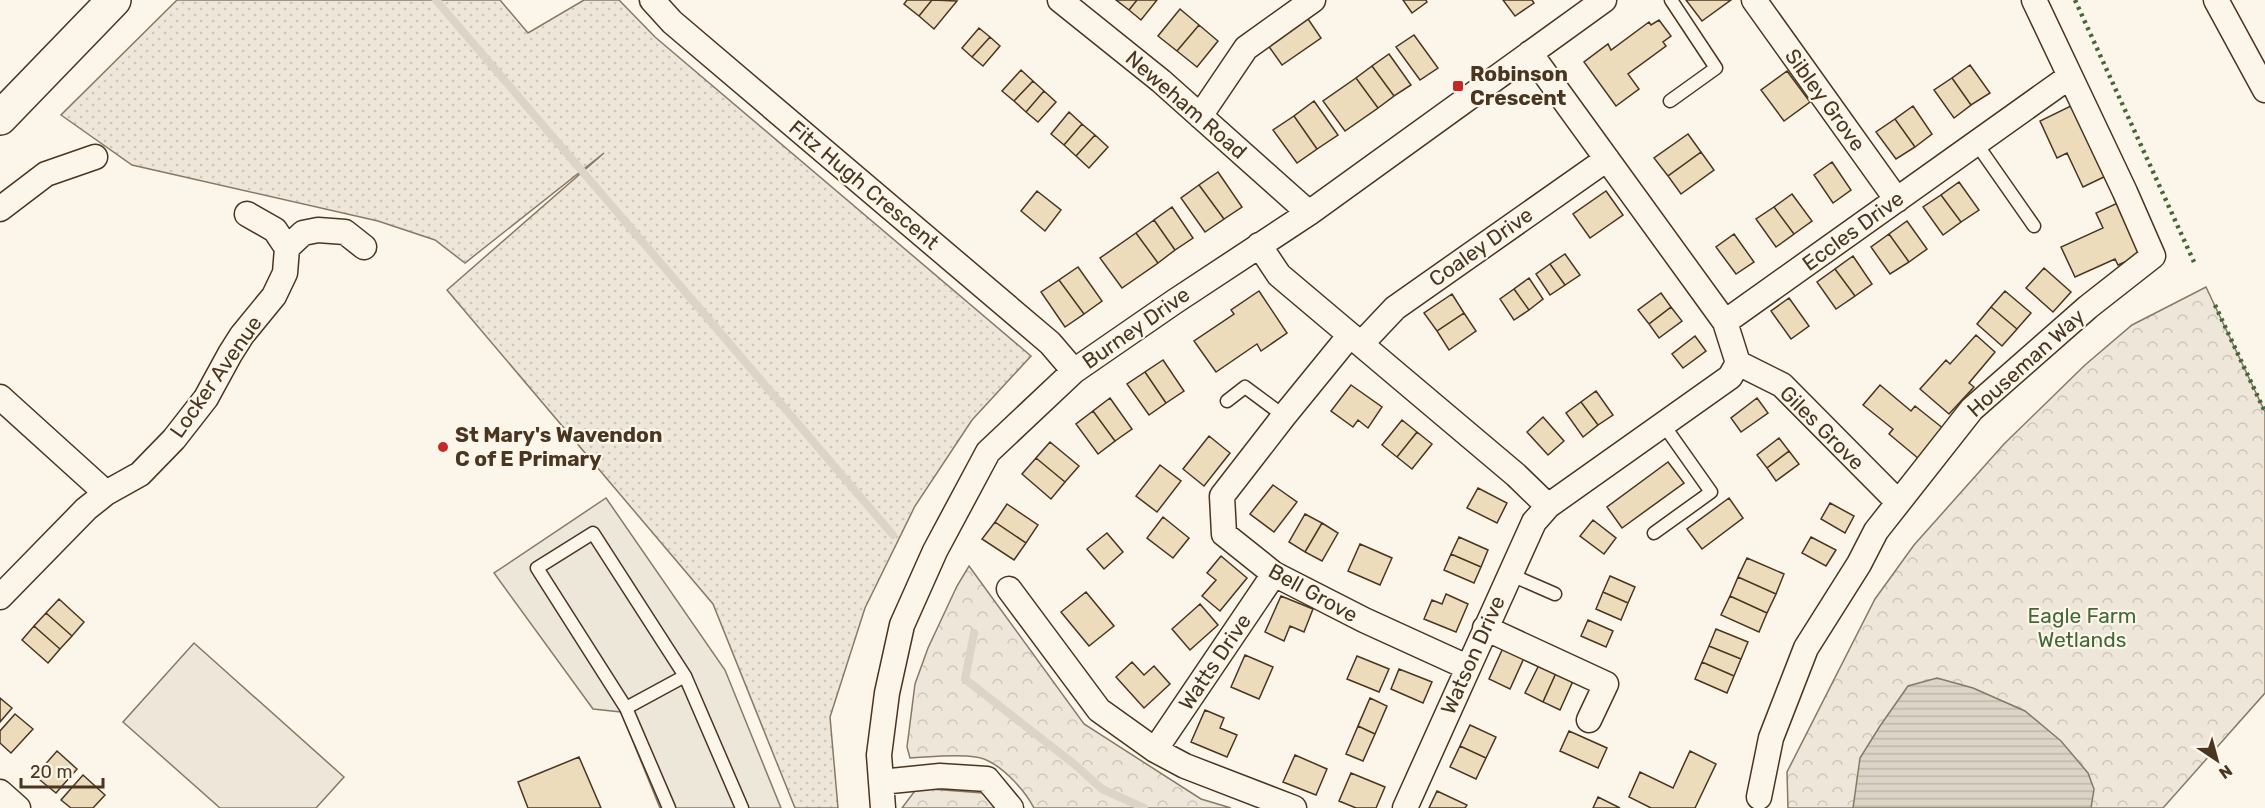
<svg xmlns="http://www.w3.org/2000/svg" width="2265" height="808" font-family="Rubik,sans-serif">
  <style>
    .grass { fill: url(#grass-dots); stroke: #887966; stroke-width: 1.5 }
    .forest { fill: url(#forest-crowns); stroke: #887966; stroke-width: 1.5 }
    .garden { fill: #ede6d9; stroke: #887966; stroke-width: 1.5 }
    .parking { fill: #ede7d9; stroke: #887966; stroke-width: 1.5 }
    .water { fill: url(#water-rules); stroke: #887966; stroke-width: 1.5 }
    .lines { fill: none; stroke-linecap: round; stroke-linejoin: round }
    .stream { stroke: #dcd4c6; stroke-width: 8 }
    .building { fill: #ecdcbc; stroke: #4a3520; stroke-width: 1.5 }
    .lane-casing { stroke: #4a3520; stroke-width: 15 }
    .street-casing { stroke: #4a3520; stroke-width: 27 }
    .secondary-casing { stroke: #4a3520; stroke-width: 36 }
    .lane { stroke: #fbf6e9; stroke-width: 12 }
    .street { stroke: #fbf6e9; stroke-width: 24 }
    .secondary { stroke: #fbf6e9; stroke-width: 33 }
    .hedge { stroke: #436837; stroke-width: 4.5; stroke-dasharray: 3 4.5; stroke-linecap: butt }
    .poi-dot { fill: #c62828; stroke: #fbf6e9; stroke-width: 2 }
    .labels { text-anchor: middle; stroke-width: 4.5; stroke-linejoin: round; paint-order: stroke }
    .poi-label { font-size: 21px; font-weight: bold; fill: #4a3520; stroke: #fbf6e9; text-anchor: start }
    .street-label { font-size: 21px; fill: #4a3520; stroke: #fbf6e9 }
    .park-label { font-size: 21px; fill: #436837; stroke: #fbf6e9 }
  </style>
  <defs>
    <pattern id="grass-dots" width="8" height="8" patternUnits="userSpaceOnUse" patternTransform="scale(1.5)"><rect width="8" height="8" fill="#ede6d9"/><path d="M2 2h.1M6 6h.1" fill="none" stroke="#cdc6ba" stroke-width="1.8" stroke-linecap="round"/></pattern>
    <pattern id="forest-crowns" width="20" height="18" patternUnits="userSpaceOnUse" patternTransform="scale(1.5)"><rect width="20" height="18" fill="#ede6d9"/><path d="M2 6a3 3 0 1 1 6 0M12 15a3 3 0 1 1 6 0" fill="none" stroke="#cdc6ba"/></pattern>
    <pattern id="water-rules" width="6" height="5" patternUnits="userSpaceOnUse" patternTransform="scale(1.5)"><rect width="6" height="5" fill="#dcd4c6"/><path d="M0 2.5h6" fill="none" stroke="#beb7aa"/></pattern>
  </defs>
  <rect width="100%" height="100%" fill="#fbf6e9"/>
  <path class="grass" d="M177,0H500L528,33L584,0H619L655,37L1031,356L972,420L915,506L865,608L830,717L838,808H795L713,604L447,290L604,153L465,263L435,240L378,221L132,165L61,115Z"/>
  <path class="forest" d="M2206,287L2265,412V693L2163,808H1788L1787,772L1875,599L1914,545L2004,444L2085,365L2132,325Z
    M969,566L1084,724L1201,799L1231,808H1034C1024,789 998,760 976,757C955,754 931,757 910,758L907,747L915,684L928,648L957,586Z
    M917,788L983,793L996,808H902Z"/>
  <path class="garden" d="M194,643L344,777L316,808H220L123,722Z"/>
  <path class="parking" d="M606,498L725,670L781,808H660L621,712L593,709L494,573Z"/>
  <path class="water" d="M1937,678L1973,688L2025,711L2061,741L2088,773L2094,789L2091,808H1853L1860,758L1880,726L1908,686Z"/>
  <g class="lines">
    <path class="stream" d="M436,0L893,535
      M974,633L965,679L1074,764L1102,789L1144,808"/>
  </g>
  <path class="building" d="M907,0H932L919,16L904,4Z
    M932,0L957,1L934,29L919,16Z
    M1116,0H1137L1129,10Z
    M1137,0H1157L1141,20L1129,10Z
    M1403,0H1426L1427,2L1412,13Z
    M1503,0H1532L1534,3L1515,16Z
    M1686,0H1731L1702,21Z
    M1180,9L1199,25L1177,51L1158,36Z
    M1304,13L1321,38L1282,65L1265,41Z
    M1659,20L1671,36L1663,42L1666,46L1628,74L1639,89L1616,106L1584,62L1608,44L1611,50L1649,22L1651,25Z
    M1199,25L1218,41L1197,67L1177,51Z
    M979,28L990,37L972,57L962,48Z
    M1414,35L1438,68L1420,80L1396,47Z
    M990,37L1000,46L983,66L972,57Z
    M1389,54L1411,85L1394,96L1372,66Z
    M1970,65L1990,93L1971,105L1952,78Z
    M1372,66L1394,96L1378,108L1356,78Z
    M1021,70L1033,81L1014,101L1002,91Z
    M1787,71L1810,102L1784,121L1761,90Z
    M1356,78L1378,108L1345,131L1323,101Z
    M1952,78L1971,105L1954,118L1934,90Z
    M1033,81L1044,91L1026,112L1014,101Z
    M1044,91L1056,102L1038,122L1026,112Z
    M1314,101L1338,135L1317,149L1294,116Z
    M2081,101L2108,175L2083,187L2067,153L2057,158L2040,121Z
    M1913,106L1932,134L1915,147L1895,119Z
    M1069,112L1082,124L1064,145L1051,134Z
    M1294,116L1317,149L1297,163L1273,130Z
    M1895,119L1915,147L1896,159L1876,132Z
    M1082,124L1095,135L1076,156L1064,145Z
    M1688,134L1701,152L1668,176L1654,158Z
    M1095,135L1108,147L1089,168L1076,156Z
    M1701,152L1714,170L1681,194L1668,176Z
    M1832,162L1851,190L1833,203L1814,175Z
    M1218,172L1242,207L1224,219L1199,185Z
    M1959,182L1979,210L1961,222L1941,195Z
    M1199,185L1224,219L1205,232L1181,198Z
    M1037,191L1061,210L1045,231L1021,211Z
    M1606,191L1623,215L1590,238L1573,214Z
    M1792,194L1812,221L1794,234L1774,207Z
    M1941,195L1961,222L1943,235L1923,207Z
    M2124,200L2148,252L2118,265L2115,259L2075,277L2061,247L2103,228L2096,213Z
    M1172,207L1193,238L1175,250L1154,220Z
    M1774,207L1794,234L1776,247L1756,219Z
    M1154,220L1175,250L1158,263L1136,233Z
    M1907,221L1927,249L1909,262L1889,234Z
    M1136,233L1158,263L1122,288L1100,258Z
    M1734,234L1754,262L1736,274L1716,247Z
    M1889,234L1909,262L1890,274L1871,247Z
    M1565,254L1580,275L1565,285L1550,264Z
    M1853,256L1872,284L1855,296L1835,269Z
    M1550,264L1565,285L1550,295L1536,274Z
    M1078,267L1102,301L1084,314L1059,280Z
    M2044,268L2071,292L2053,312L2026,288Z
    M1835,269L1855,296L1836,309L1817,282Z
    M1529,278L1543,299L1529,310L1514,289Z
    M1059,280L1084,314L1065,327L1041,292Z
    M1514,289L1529,310L1514,320L1500,299Z
    M1259,291L1287,333L1261,351L1257,344L1216,372L1194,341L1234,314L1231,310Z
    M2005,291L2031,313L2017,329L1991,307Z
    M1661,293L1671,307L1649,324L1638,310Z
    M1452,294L1464,313L1437,331L1424,313Z
    M1789,298L1809,326L1791,339L1771,311Z
    M1671,307L1682,321L1659,338L1649,324Z
    M1991,307L2017,329L2002,346L1977,324Z
    M1464,313L1476,331L1449,350L1437,331Z
    M1976,335L1995,352L1969,383L1974,387L1949,414L1920,389L1946,360L1950,364Z
    M1695,336L1706,351L1683,368L1672,354Z
    M1163,360L1184,391L1166,403L1145,372Z
    M1145,372L1166,403L1149,415L1127,384Z
    M1351,385L1382,407L1368,428L1358,420L1353,427L1331,411Z
    M1880,385L1911,411L1915,406L1944,429L1919,459L1889,434L1893,429L1863,405Z
    M1596,391L1613,415L1598,425L1581,402Z
    M1110,398L1132,429L1115,441L1093,411Z
    M1757,398L1768,413L1741,432L1731,418Z
    M1581,402L1598,425L1583,437L1566,413Z
    M1093,411L1115,441L1098,454L1076,424Z
    M1543,417L1564,441L1548,455L1527,432Z
    M1402,420L1417,432L1397,457L1382,445Z
    M1417,432L1432,444L1412,469L1397,457Z
    M1209,436L1230,453L1204,486L1183,469Z
    M1779,438L1789,451L1767,468L1757,455Z
    M1050,442L1079,466L1065,482L1036,458Z
    M1789,451L1799,464L1776,481L1767,468Z
    M1036,458L1065,482L1051,499L1022,474Z
    M1668,462L1684,483L1622,528L1607,507Z
    M1160,465L1181,481L1157,512L1136,496Z
    M1273,485L1297,502L1274,532L1250,514Z
    M1478,488L1507,503L1497,523L1467,508Z
    M1729,498L1743,518L1702,549L1687,529Z
    M1830,503L1854,516L1845,533L1821,519Z
    M1007,504L1038,525L1026,543L995,522Z
    M1305,514L1322,523L1305,552L1289,542Z
    M1163,517L1189,538L1173,558L1147,538Z
    M1593,520L1616,538L1604,554L1580,536Z
    M995,522L1026,543L1014,560L982,539Z
    M1322,523L1338,533L1322,561L1305,552Z
    M1107,533L1123,552L1104,569L1087,549Z
    M1459,537L1488,550L1481,567L1451,554Z
    M1811,537L1836,550L1826,566L1802,553Z
    M1360,544L1392,558L1380,585L1348,571Z
    M1451,554L1481,567L1474,583L1444,570Z
    M1221,556L1247,578L1220,611L1202,596L1216,580L1207,573Z
    M1747,558L1784,574L1776,594L1738,577Z
    M1610,576L1635,587L1628,603L1603,592Z
    M1738,577L1776,594L1767,613L1730,596Z
    M1086,592L1114,626L1089,646L1061,612Z
    M1603,592L1628,603L1621,620L1596,609Z
    M1446,594L1468,604L1456,632L1424,619L1432,600L1442,604Z
    M1281,596L1313,609L1304,632L1290,626L1284,641L1265,632Z
    M1730,596L1767,613L1759,632L1721,615Z
    M59,599L84,622L72,636L46,613Z
    M1200,604L1218,625L1190,650L1172,629Z
    M46,613L72,636L60,649L34,626Z
    M1588,620L1613,631L1606,647L1581,636Z
    M34,626L60,649L48,663L22,640Z
    M1716,629L1748,642L1741,659L1709,646Z
    M1709,646L1741,659L1734,676L1702,662Z
    M1503,648L1524,658L1510,689L1489,679Z
    M1245,655L1273,667L1259,699L1231,687Z
    M1357,656L1389,669L1379,692L1347,679Z
    M1132,662L1144,675L1154,666L1170,684L1144,708L1116,677Z
    M1702,662L1734,676L1727,693L1695,679Z
    M1539,665L1556,673L1543,702L1525,693Z
    M1399,669L1432,682L1423,703L1391,689Z
    M1556,673L1573,681L1560,710L1543,702Z
    M0,698L12,708L0,722Z
    M1370,698L1387,706L1375,734L1358,726Z
    M1205,710L1224,718L1220,728L1237,735L1227,757L1191,742Z
    M15,714L33,729L11,753L0,743V731Z
    M1470,725L1496,737L1486,758L1460,746Z
    M1358,726L1375,734L1363,761L1346,754Z
    M1569,731L1607,748L1598,768L1560,751Z
    M1460,746L1486,758L1476,779L1450,767Z
    M57,751L77,769L56,793L35,776Z
    M1690,751L1716,764L1695,808H1651L1629,797L1640,772L1673,788Z
    M1295,755L1327,769L1316,795L1283,782Z
    M579,757L601,808H528L518,782Z
    M1351,773L1385,787L1376,808H1356L1339,801Z
    M83,775L105,795L93,808H71L61,800Z
    M1437,791L1467,805L1465,808H1429Z
    M1598,797L1620,808H1593Z"/>
  <g class="lines">
    <defs>
      <path id="lane" d="M1670,101L1716,68L1671,0
        M1976,143L2034,226
        M1227,401L1245,387L1284,416
        M1654,533L1711,492L1663,424
        M1509,574L1555,594
        M626,708L685,676
        M669,808L626,708L537,568L593,533L685,676L742,808"/>
      <path id="street" d="M652,0L672,22L1050,343L1074,371
        M1060,0L1161,81L1309,213
        M1754,0L1897,200
        M2216,0L2265,90
        M1200,116L1246,48L1313,0
        M0,209L46,174L95,157
        M1259,245L1279,275L1516,475L1548,506
        M287,248L303,233L318,230L345,232L364,247
        M1725,322L2069,77
        M1350,335L1284,416L1222,496L1224,534L1274,574L1364,620L1467,667
        M1362,343L1395,308L1607,159
        M1738,363L1782,385L1898,502
        M0,397L106,493
        M1009,589L1099,710L1155,750L1185,766L1294,808
        M0,597L86,509L106,493L140,474L174,439L206,398L230,354L242,335L274,296L285,273L287,248L275,230L247,214
        M1485,628L1606,684L1589,720
        M1155,750L1274,574
        M881,782L940,776L987,779L1011,808
        M0,792L18,808
        M1759,797L1771,738L1806,648L1859,564L1876,531L1972,409L2088,307L2153,256L2125,192L2034,0
        M883,808L879,755L887,693L902,625L935,551L988,452L1074,371L1174,302L1309,213L1604,0
        M1405,808L1534,522L1548,506L1730,377L1738,363L1725,322L1530,53"/>
      <path id="secondary" d="M0,118L114,0"/>
    </defs>
    <use href="#lane" class="lane-casing"/>
    <use href="#street" class="street-casing"/>
    <use href="#secondary" class="secondary-casing"/>
    <use href="#lane" class="lane"/>
    <use href="#street" class="street"/>
    <use href="#secondary" class="secondary"/>
    <path class="hedge" d="M2075,0L2194,262
      M2215,305L2265,412"/>
  </g>
  <g class="poi-dot">
    <rect x="1452" y="80" width="12" height="12" rx="3"/>
    <circle cx="443" cy="447" r="6"/>
  </g>
  <g class="labels">
    <g class="poi-label">
      <text x="1470" y="81">Robinson<tspan x="1470" dy="24">Crescent</tspan></text>
      <text x="455" y="442">St Mary's Wavendon<tspan x="455" dy="24">C of E Primary</tspan></text>
    </g>
    <g class="street-label">
      <text transform="translate(1825 100) rotate(54)" y="7">Sibley Grove</text>
      <text transform="translate(1186 105) rotate(41)" y="7">Neweham Road</text>
      <text transform="translate(864 185) rotate(40)" y="7">Fitz Hugh Crescent</text>
      <text transform="translate(1853 231) rotate(-36)" y="7">Eccles Drive</text>
      <text transform="translate(1481 247) rotate(-35)" y="7">Coaley Drive</text>
      <text transform="translate(1136 328) rotate(-35)" y="7">Burney Drive</text>
      <text transform="translate(2026 363) rotate(-42)" y="7">Houseman Way</text>
      <text transform="translate(216 377) rotate(-55)" y="7">Locker Avenue</text>
      <text transform="translate(1822 428) rotate(45)" y="7">Giles Grove</text>
      <text transform="translate(1313 593) rotate(29)" y="7">Bell Grove</text>
      <text transform="translate(1473 655) rotate(-66)" y="7">Watson Drive</text>
      <text transform="translate(1215 662) rotate(-56)" y="7">Watts Drive</text>
    </g>
    <g class="park-label">
      <text x="2082" y="623">Eagle Farm<tspan x="2082" dy="24">Wetlands</tspan></text>
    </g>
  </g>
  <g transform="translate(2217 760) rotate(144)" stroke="#fbf6e9" stroke-width="4.5" paint-order="stroke">
  <path d="M0-4.5L10 22L0 15L-10 22Z" fill="#4a3520"/>
  <text y="-9" font-size="16" font-weight="bold" text-anchor="middle" fill="#4a3520">N</text>
  </g>
  <path d="M21 778v9h82v-9" fill="none" stroke="#4a3520" stroke-width="3"/>
  <text x="30" y="778" font-size="18" fill="#4a3520" stroke="#fbf6e9" stroke-width="4.5" paint-order="stroke">20 m</text>
</svg>
